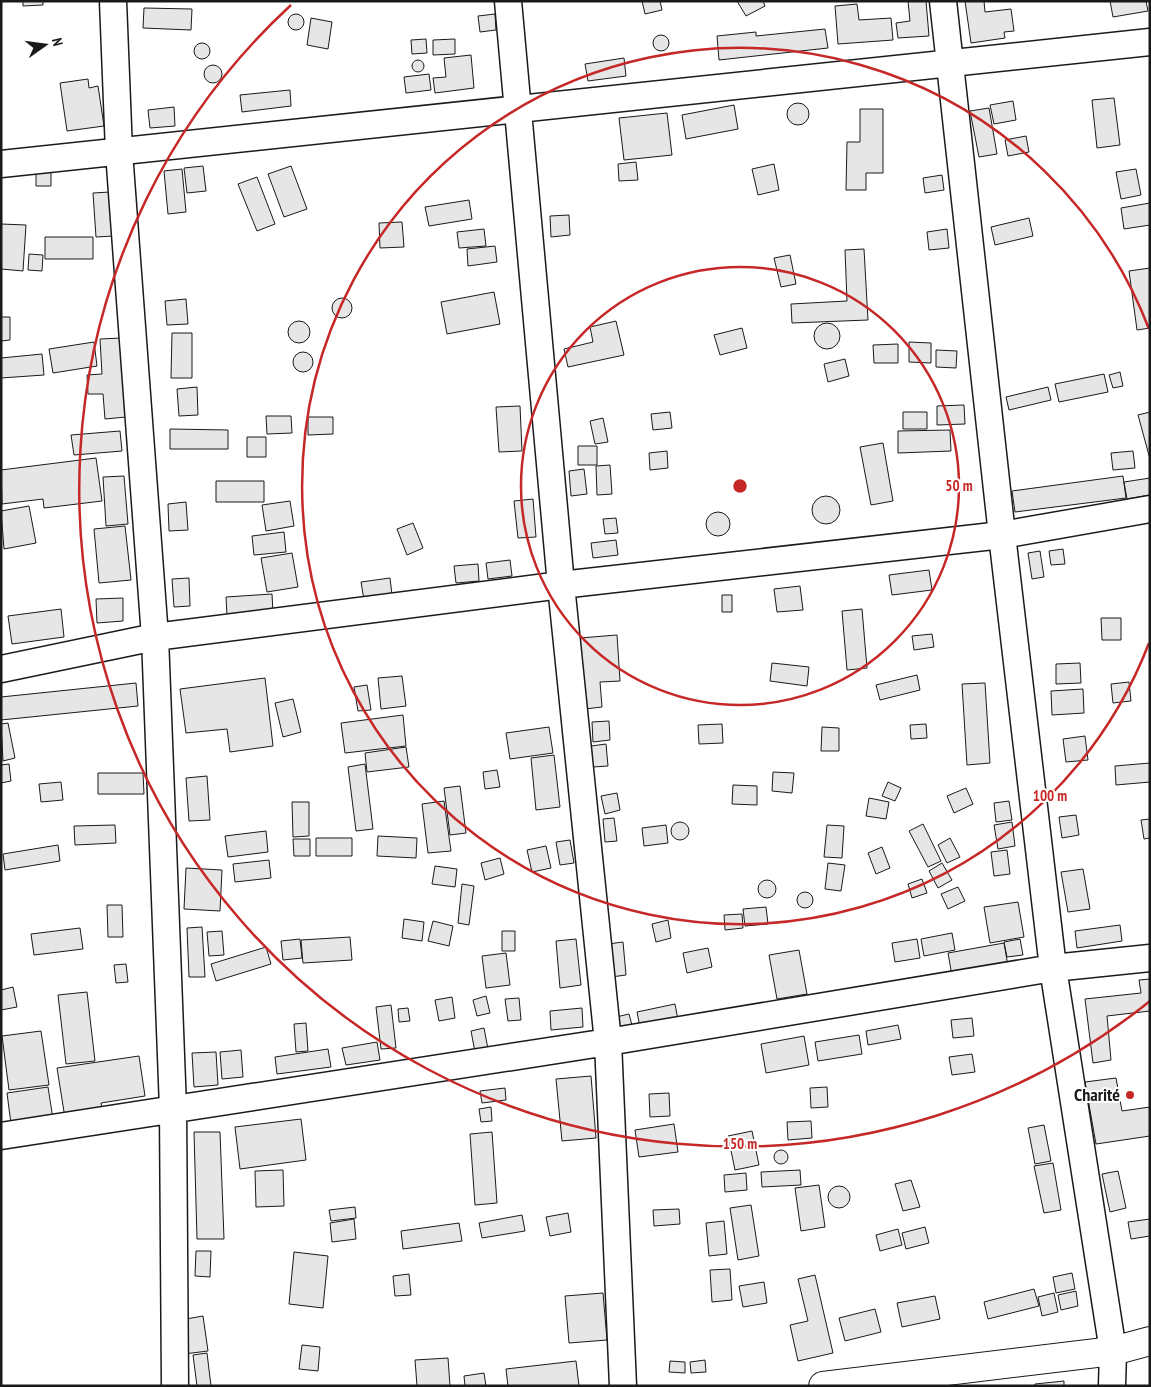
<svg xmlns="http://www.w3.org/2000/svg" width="1151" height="1387" font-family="'PT Sans Narrow',sans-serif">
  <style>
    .building { fill: #e6e6e6; stroke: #1a1a1a }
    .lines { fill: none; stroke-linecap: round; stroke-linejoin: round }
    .minor-casing { stroke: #1a1a1a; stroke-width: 29 }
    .secondary-casing { stroke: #1a1a1a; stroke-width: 30 }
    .minor { stroke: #fff; stroke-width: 26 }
    .secondary { stroke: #fff; stroke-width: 28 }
    .ring { fill: none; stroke: #c62828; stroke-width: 2.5 }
    .poi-dot { fill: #c62828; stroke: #fff; stroke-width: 2 }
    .labels { text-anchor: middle; stroke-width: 4; stroke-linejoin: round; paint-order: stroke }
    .poi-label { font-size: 18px; font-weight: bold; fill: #1a1a1a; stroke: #fff; text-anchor: end }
    .centre { fill: #c62828; stroke: #fff; stroke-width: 2.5 }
    .ring-label { font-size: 15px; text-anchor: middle; font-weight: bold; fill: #c62828; stroke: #fff; stroke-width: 4; stroke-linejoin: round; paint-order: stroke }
  </style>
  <rect width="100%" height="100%" fill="#fff"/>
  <path class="building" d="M23,1H43V5L23,6Z
    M642,1H660L662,10L645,14Z
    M737,1H763L765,6L746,16Z
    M908,1H926L929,36L898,38L896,23L910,21Z
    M965,1H984L985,12L1011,9L1014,31L1004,32L1005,38L971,43Z
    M1110,1H1146L1148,11L1113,17Z
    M857,4L859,20L891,18L893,40L838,44L835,6Z
    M144,8L192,9L191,30L143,28Z
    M288 22a8 8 0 1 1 16 0a8 8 0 1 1-16 0Z
    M495,14L496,30L480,32L478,16Z
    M311,18L332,22L328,49L307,45Z
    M825,29L828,48L719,60L717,36L756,32V36Z
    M653 43a8 8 0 1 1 16 0a8 8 0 1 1-16 0Z
    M426,39L427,53L412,54L411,40Z
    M455,39V54L433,55V40Z
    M194 51a8 8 0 1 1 16 0a8 8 0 1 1-16 0Z
    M471,55L474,88L435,93L433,78L446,77L444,58Z
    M624,58L626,76L588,81L585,64Z
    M412 66a6 6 0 1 1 12 0a6 6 0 1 1-12 0Z
    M204 74a9 9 0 1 1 18 0a9 9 0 1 1-18 0Z
    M429,74L431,90L406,93L404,77Z
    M88,79L89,88L98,86L104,126L67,131L60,83Z
    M290,90L291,106L242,112L240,95Z
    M1114,98L1120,145L1097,148L1092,100Z
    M1013,101L1016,120L994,124L990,105Z
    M787 114a11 11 0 1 1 22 0a11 11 0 1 1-22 0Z
    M734,105L738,129L686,139L682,115Z
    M174,107L175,126L150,128L148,110Z
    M989,108L997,154L979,157L970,111Z
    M860,109H883V173H866V190H846L847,142H860Z
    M667,113L672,155L624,160L619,118Z
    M1026,136L1029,152L1008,156L1005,140Z
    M636,162L638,180L619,181L618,164Z
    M774,164L779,190L758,195L752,169Z
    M203,166L206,191L187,193L184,168Z
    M291,166L307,209L284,217L268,174Z
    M51,167V186H36V168Z
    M182,169L186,212L168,214L164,171Z
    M1136,169L1141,195L1121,199L1116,172Z
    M942,175L944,190L925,193L923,178Z
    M257,177L275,224L257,231L238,184Z
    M110,192L114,236L96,237L93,193Z
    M469,200L472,219L429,226L425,207Z
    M1150,203V225L1124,229L1121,208Z
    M569,215L570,235L551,237L550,216Z
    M1029,218L1033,236L995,245L991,227Z
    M402,222L404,247L380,248L379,223Z
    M1,224L26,225L23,271L1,269Z
    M484,229L486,246L459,248L457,232Z
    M947,229L949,248L929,250L927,232Z
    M45,237H93V259H45Z
    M495,246L497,262L468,266L467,249Z
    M864,249L868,320L792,323L791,304L847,301L845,250Z
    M29,254L43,255L42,271L28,270Z
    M790,255L796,284L781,287L774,258Z
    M1150,268V328L1137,330L1129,271Z
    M494,292L500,324L447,334L441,302Z
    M332 308a10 10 0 1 1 20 0a10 10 0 1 1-20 0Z
    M186,299L188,324L167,325L165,301Z
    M1,317H10V340L1,341Z
    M616,321L624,355L568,367L564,349L593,342L590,327Z
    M288 332a11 11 0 1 1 22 0a11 11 0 1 1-22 0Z
    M814 336a13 13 0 1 1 26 0a13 13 0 1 1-26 0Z
    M742,328L747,348L720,355L714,335Z
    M172,333H192V378H171Z
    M121,338L126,417L105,419L103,394H88L87,375L102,374L100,339Z
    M94,342L97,366L53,373L49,349Z
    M909,342L931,343V363L909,362Z
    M898,344V363H874L873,345Z
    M936,350L957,351L956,368L936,367Z
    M293 362a10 10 0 1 1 20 0a10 10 0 1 1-20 0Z
    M42,354L44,375L1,378V358Z
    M845,359L849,376L828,382L824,364Z
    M1120,372L1123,386L1113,388L1109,375Z
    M1104,374L1108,392L1059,402L1055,384Z
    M197,387L198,415L179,416L177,389Z
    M1048,387L1051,400L1009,410L1006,397Z
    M964,405L965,424L937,425V406Z
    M520,406L522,451L499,452L496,407Z
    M670,412L672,428L653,430L651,414Z
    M903,412H927V429H903Z
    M1150,412V459L1138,415Z
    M266,416H291L292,433L267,434Z
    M308,417H333V434L308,435Z
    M603,418L608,442L595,444L590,421Z
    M170,429L228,430V449H170Z
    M950,430L951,451L898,453V431Z
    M120,431L122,451L74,455L71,435Z
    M247,437H266V457H247Z
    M883,443L893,501L871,505L860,447Z
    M578,446H597V465H578Z
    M667,451L668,468L650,470L649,453Z
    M1133,451L1135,468L1113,470L1111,453Z
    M96,458L102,501L44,508L43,499L2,504L1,470Z
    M610,465L612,494L597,495L596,466Z
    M584,469L587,494L571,496L569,471Z
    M124,476L128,524L106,526L103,477Z
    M1123,476L1126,498L1015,512L1012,491Z
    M1150,478V495L1127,499L1124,482Z
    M216,481H264V502H216Z
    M812 510a14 14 0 1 1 28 0a14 14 0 1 1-28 0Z
    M533,499L536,537L518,538L514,501Z
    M290,501L294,526L266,531L262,505Z
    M186,502L188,530L169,531L168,504Z
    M29,506L36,543L4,549L1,511Z
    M706 524a12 12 0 1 1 24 0a12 12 0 1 1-24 0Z
    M616,518L618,533L605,534L603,519Z
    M413,523L423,548L407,555L397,529Z
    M125,526L131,580L99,583L94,529Z
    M284,532L286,552L254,555L252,536Z
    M616,540L618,555L593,558L591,543Z
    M1063,549L1065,564L1051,565L1049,551Z
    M1040,551L1044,577L1032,579L1028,553Z
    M292,553L298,587L267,592L261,558Z
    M510,560L512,576L488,579L486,563Z
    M478,564L479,581L456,583L454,566Z
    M929,570L932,590L892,595L889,575Z
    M189,578L190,606L174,607L172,579Z
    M390,578L392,595L364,600L361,582Z
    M800,586L803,610L777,612L774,589Z
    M272,594L273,613L227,615L226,597Z
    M722,595H732V612H722Z
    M123,598V621L97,623L96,599Z
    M61,609L64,637L12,644L8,616Z
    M862,609L867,668L847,670L842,611Z
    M1101,618H1121V640H1102Z
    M932,634L934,647L914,650L912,636Z
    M617,635L620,681L600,682L602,707L585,709L580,638Z
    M772,663L809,667L807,686L770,681Z
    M1080,663L1081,683L1056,684V664Z
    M917,675L920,690L880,700L876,685Z
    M402,676L406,706L381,709L378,678Z
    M265,678L273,746L230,752L227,729L186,733L180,689Z
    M1129,682L1131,701L1113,703L1111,684Z
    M136,683L138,706L1,720V697Z
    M985,683L990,763L967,765L962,684Z
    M367,685L371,710L358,711L354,687Z
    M1083,689L1084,713L1052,715L1051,691Z
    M293,699L301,732L283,737L275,703Z
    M403,715L406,746L345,753L341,723Z
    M609,721L610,740L593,742L592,722Z
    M8,723L15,758L3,761L1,724Z
    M722,724L723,743L699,744L698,725Z
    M926,724L927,738L911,739L910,725Z
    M549,727L553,753L510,759L506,733Z
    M822,727L839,728V751H821Z
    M1085,736L1088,760L1066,762L1063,739Z
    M606,744L608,766L593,767L591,746Z
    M406,747L409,767L367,772L365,753Z
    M554,755L560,807L536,810L531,758Z
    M1150,763V782L1116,785L1115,766Z
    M9,764L11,781L1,783V765Z
    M365,764L373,829L356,831L348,767Z
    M497,770L500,787L485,789L483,772Z
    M773,772L794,773L792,793L772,791Z
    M98,773H143L144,794H98Z
    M207,776L210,820L189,821L186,778Z
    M61,782L63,800L41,802L39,784Z
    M888,782L901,788L895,801L882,796Z
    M733,785L757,786V805L732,804Z
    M460,786L466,833L450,835L444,788Z
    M966,788L973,804L954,813L947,796Z
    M617,793L620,810L605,814L601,796Z
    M869,798L889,802L886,819L866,816Z
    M444,801L451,851L428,853L422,804Z
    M1009,801L1012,820L996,822L994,803Z
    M292,802H309V836L293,837Z
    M1076,815L1079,835L1062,838L1059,817Z
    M614,818L617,841L605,842L603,819Z
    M1150,819V838L1144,839L1141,820Z
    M1012,822L1015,846L998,849L994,825Z
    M671 831a9 9 0 1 1 18 0a9 9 0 1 1-18 0Z
    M923,824L941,861L928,867L909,831Z
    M115,825L116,843L75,845L74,826Z
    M666,825L668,843L644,846L642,828Z
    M827,825L844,826L842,858L824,857Z
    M266,831L268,852L228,857L225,836Z
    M378,836L417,838L416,858L377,856Z
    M316,838H352V856H316Z
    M950,838L960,857L947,863L938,845Z
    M293,839H310V856H294Z
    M570,840L574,863L560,865L556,842Z
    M58,845L60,861L5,870L3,854Z
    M546,846L551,868L532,872L527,850Z
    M882,847L890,868L876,874L868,853Z
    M1007,850L1010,874L994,876L991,852Z
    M500,858L504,874L485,880L481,863Z
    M269,860L271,878L235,882L233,864Z
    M828,863L845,865L841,891L825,889Z
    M942,863L952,880L938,888L929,871Z
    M435,866L457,869L455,887L432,884Z
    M186,868L222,870L220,911L184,909Z
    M1083,869L1090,909L1068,912L1061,872Z
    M922,879L927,893L912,898L908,884Z
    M758 889a9 9 0 1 1 18 0a9 9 0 1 1-18 0Z
    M462,884L474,886L469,925L458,923Z
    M958,887L965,901L948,909L941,894Z
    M797 900a8 8 0 1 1 16 0a8 8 0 1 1-16 0Z
    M1018,902L1024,937L990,943L984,907Z
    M107,905H122L123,937H108Z
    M766,907L768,924L745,926L743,909Z
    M742,914L743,928L725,930L724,915Z
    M404,919L424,922L422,941L402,938Z
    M668,920L671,938L656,942L652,924Z
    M433,921L453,926L449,946L428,941Z
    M1120,925L1122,941L1077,948L1075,931Z
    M202,927L205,977H189L187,928Z
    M80,928L83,949L34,955L31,934Z
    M222,931L224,955L209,956L207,932Z
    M502,931H515V951H502Z
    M952,933L955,950L924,956L921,939Z
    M350,937L352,960L303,963L301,940Z
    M300,939L302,958L283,960L281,941Z
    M576,939L581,985L560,988L556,941Z
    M917,939L920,958L895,962L892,943Z
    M1020,939L1023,955L1007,957L1004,942Z
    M623,942L626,975L611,977L608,944Z
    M1004,943L1008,966L952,976L948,953Z
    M266,947L271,964L216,981L211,964Z
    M708,948L712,967L687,973L683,953Z
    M799,950L807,994L777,999L769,955Z
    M506,953L510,985L486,988L482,956Z
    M126,964L128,982L116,983L114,965Z
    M1150,979V1011L1107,1016L1111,1060L1093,1063L1085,999L1141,993L1139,980Z
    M13,987L17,1007L1,1010V990Z
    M87,992L95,1061L66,1064L58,995Z
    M486,996L490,1013L477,1016L473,1000Z
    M452,997L455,1018L439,1021L435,1000Z
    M519,998L521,1020L508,1021L505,999Z
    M675,1004L678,1020L640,1027L637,1012Z
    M391,1005L396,1048L381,1049L376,1007Z
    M408,1008L410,1021L399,1022L398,1009Z
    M582,1008L583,1027L551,1030L550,1011Z
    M629,1014L633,1029L616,1033L612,1018Z
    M972,1018L974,1036L953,1038L951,1020Z
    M306,1023L308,1051L296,1052L294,1024Z
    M898,1025L901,1039L868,1045L866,1031Z
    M484,1028L488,1049L475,1052L471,1031Z
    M41,1031L49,1085L9,1090L2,1036Z
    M859,1035L862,1054L818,1061L815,1042Z
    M804,1036L809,1065L766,1073L761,1044Z
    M377,1042L380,1060L346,1065L342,1048Z
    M328,1049L331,1067L277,1074L275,1057Z
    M241,1050L243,1077L222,1079L220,1052Z
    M216,1052L218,1085L194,1087L192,1053Z
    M972,1054L975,1072L952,1075L949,1057Z
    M139,1056L145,1096L101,1103L103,1113L65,1118L57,1068Z
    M591,1076L596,1138L562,1141L556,1079Z
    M1116,1078L1122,1111L1150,1107V1136L1096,1144L1085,1082Z
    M48,1087L53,1119L11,1124L7,1093Z
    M827,1087L828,1107L811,1108L810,1088Z
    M505,1088L506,1100L482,1103L480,1091Z
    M669,1093L670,1116L650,1117L649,1094Z
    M491,1107L492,1121L481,1122L479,1109Z
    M301,1119L306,1160L240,1169L235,1127Z
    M811,1121L812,1138L788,1140L787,1122Z
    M674,1124L678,1152L639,1157L635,1130Z
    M1044,1125L1051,1161L1035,1164L1028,1128Z
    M752,1131L759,1165L735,1170L728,1136Z
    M194,1132H220L224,1239H197Z
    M492,1132L497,1203L475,1205L470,1134Z
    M774 1157a7 7 0 1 1 14 0a7 7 0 1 1-14 0Z
    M1053,1163L1061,1210L1044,1213L1034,1166Z
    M283,1170L284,1206L256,1207L255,1171Z
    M800,1170L801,1185L762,1187L761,1172Z
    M1118,1171L1126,1208L1110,1212L1102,1174Z
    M746,1173L747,1190L725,1192L724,1175Z
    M911,1180L920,1207L903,1211L895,1184Z
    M819,1185L825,1227L801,1231L795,1188Z
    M828 1197a11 11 0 1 1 22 0a11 11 0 1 1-22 0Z
    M751,1205L759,1256L738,1260L730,1208Z
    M355,1207L356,1218L331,1221L329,1210Z
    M679,1209L680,1224L654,1226L653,1210Z
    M568,1213L571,1232L550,1236L546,1217Z
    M522,1215L525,1231L482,1238L479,1223Z
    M354,1219L356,1239L332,1242L330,1223Z
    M1150,1219V1236L1131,1239L1128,1222Z
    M724,1221L727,1254L709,1256L706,1223Z
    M459,1223L462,1241L403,1249L401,1231Z
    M925,1227L929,1243L906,1249L902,1233Z
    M898,1229L902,1245L880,1251L876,1235Z
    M196,1251H211L210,1277L195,1276Z
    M294,1252L328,1256L323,1308L289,1304Z
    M730,1269L732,1300L712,1302L710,1270Z
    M1072,1273L1075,1289L1056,1293L1053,1277Z
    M409,1274L411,1295L395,1296L393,1276Z
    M815,1275L833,1353L798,1361L790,1325L808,1321L798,1279Z
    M764,1282L767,1303L743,1307L739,1286Z
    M1034,1289L1039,1306L988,1319L984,1302Z
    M1076,1291L1078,1306L1061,1310L1058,1295Z
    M603,1293L607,1340L569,1343L565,1296Z
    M1054,1293L1058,1312L1042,1316L1038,1297Z
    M935,1296L940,1319L902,1327L897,1303Z
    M875,1309L881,1332L845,1341L839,1318Z
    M203,1316L208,1351L184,1354L180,1320Z
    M302,1345L320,1347L318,1371L299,1369Z
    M207,1353L211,1386H197L193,1355Z
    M448,1358L450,1386H417L415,1360Z
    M705,1360L706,1372L691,1373L690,1362Z
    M576,1361L579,1386H508L506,1369Z
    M670,1361L685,1362V1373L669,1372Z
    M484,1373L486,1386H465L464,1376Z
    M1064,1381V1386H1035V1384Z"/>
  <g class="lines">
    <defs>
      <path id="minor" d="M113,1L119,152L155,637L173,1108L175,1386
        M508,1L561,585L608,1042L623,1386
        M943,1L1002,535L1053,968L1113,1351L1112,1386
        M1,164L1150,42
        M1,669L155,637L561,585L1002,535L1150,509
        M1,1136L608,1042L1053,968L1150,958"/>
      <path id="secondary" d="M823,1386L1113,1351L1150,1341"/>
    </defs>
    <use href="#minor" class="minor-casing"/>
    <use href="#secondary" class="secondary-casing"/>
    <use href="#minor" class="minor"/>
    <use href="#secondary" class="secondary"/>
  </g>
  <g class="ring">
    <circle cx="740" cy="486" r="219"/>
    <path d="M1149 643A438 438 0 1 1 1149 329"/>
    <path d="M1150 1001A658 658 0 0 1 291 5"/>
  </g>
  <circle class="poi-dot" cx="1130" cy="1095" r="5"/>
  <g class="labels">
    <g class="poi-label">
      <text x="1120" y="1101">Charité</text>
    </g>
  </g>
  <circle cx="740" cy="486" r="8" class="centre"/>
  <g class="ring-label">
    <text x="959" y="491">50 m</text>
    <text x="1050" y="801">100 m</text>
    <text x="740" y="1149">150 m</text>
  </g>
  <rect width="1151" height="1387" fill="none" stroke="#1a1a1a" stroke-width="5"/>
  <g transform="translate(45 45) rotate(76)" stroke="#ffffff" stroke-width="4" paint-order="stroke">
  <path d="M0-4L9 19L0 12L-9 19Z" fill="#1a1a1a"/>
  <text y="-8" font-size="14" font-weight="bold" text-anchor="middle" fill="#1a1a1a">N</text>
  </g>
</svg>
